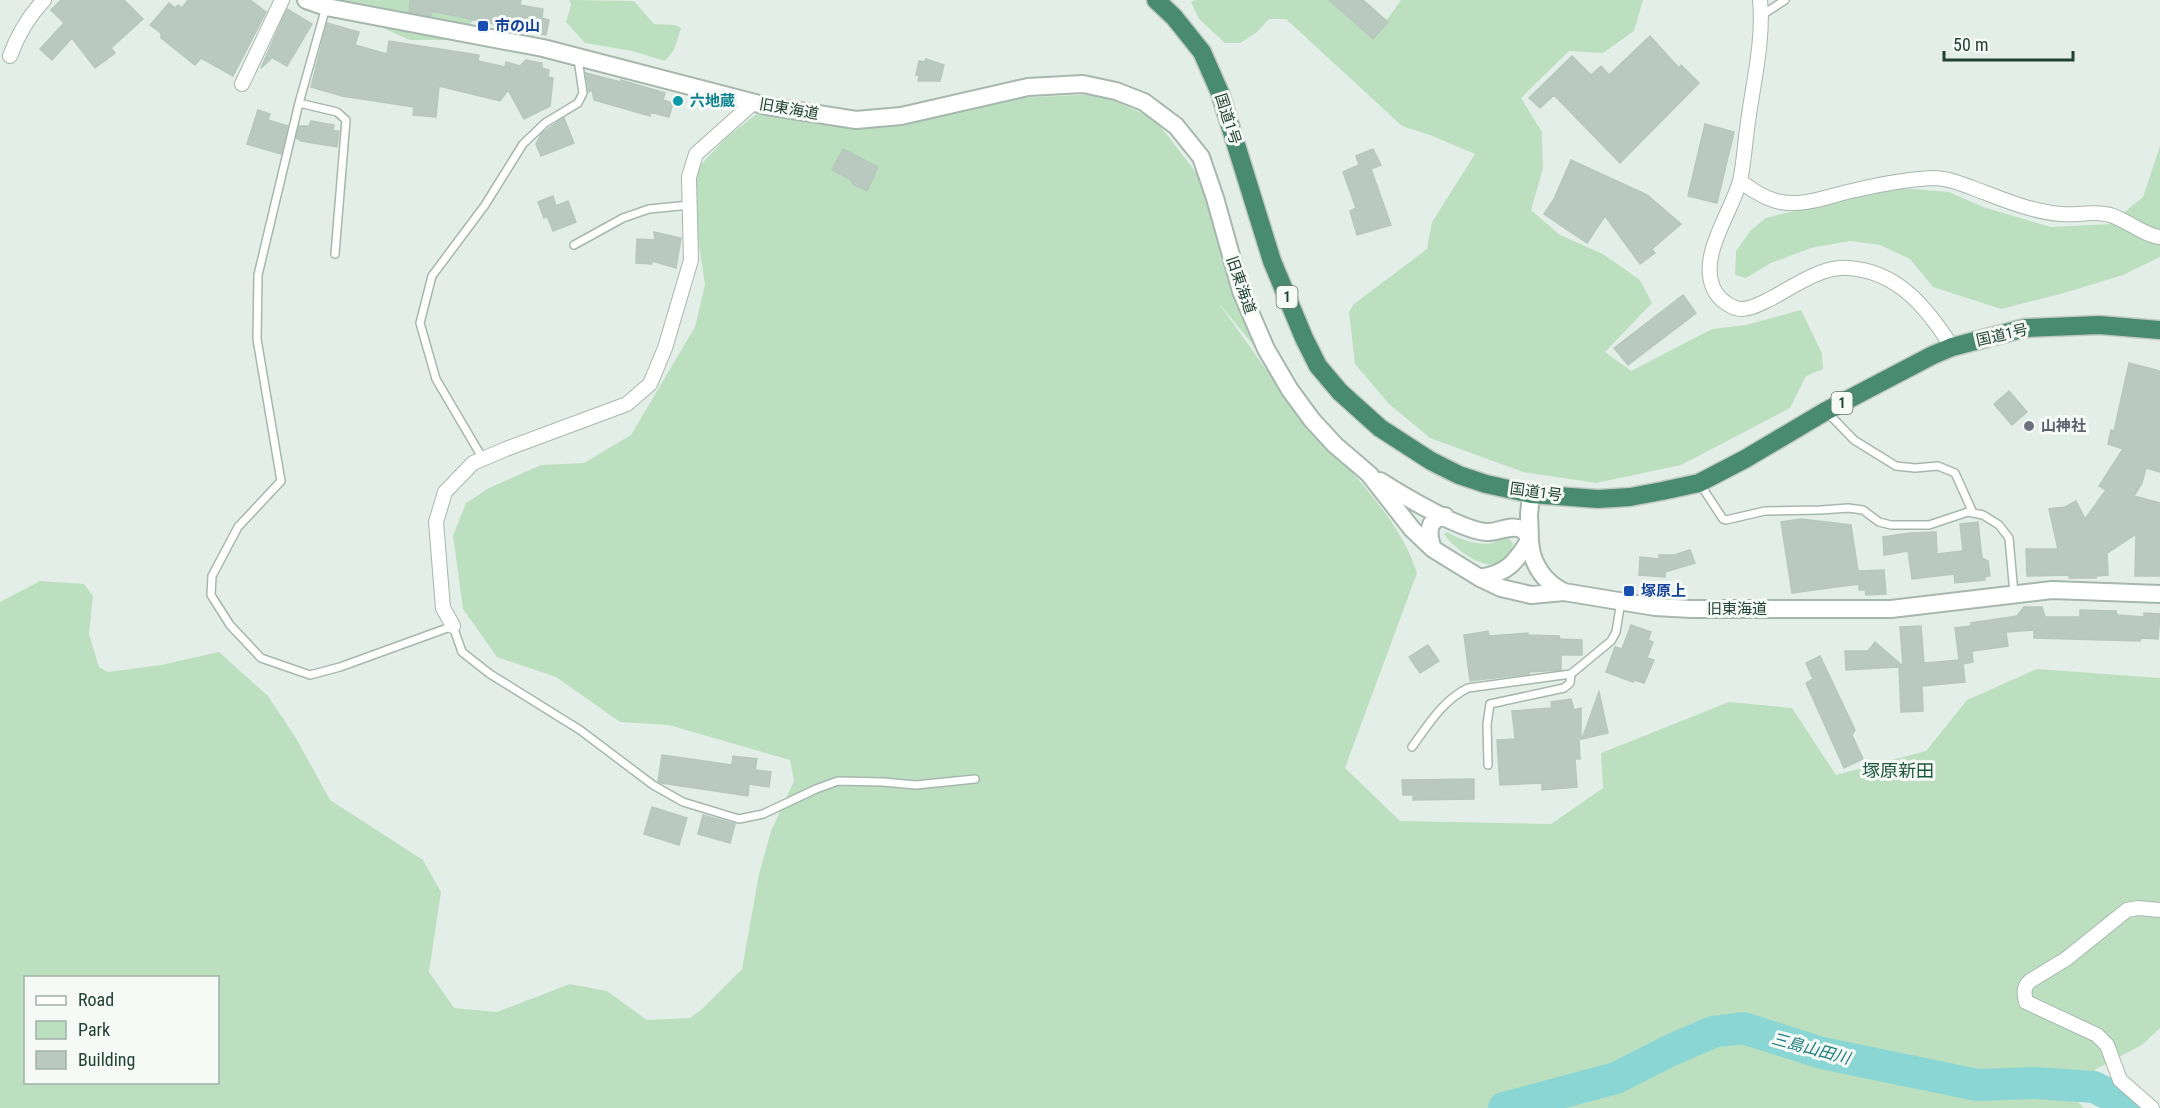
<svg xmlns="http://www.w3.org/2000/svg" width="2160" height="1108" font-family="'Roboto Condensed','Noto Sans JP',sans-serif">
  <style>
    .green { fill: #bce0bf; fill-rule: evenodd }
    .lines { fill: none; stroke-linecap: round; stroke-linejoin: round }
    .river { stroke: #89d6d5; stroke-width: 32 }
    .building { fill: #b9c9c0; stroke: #b6c8bd; stroke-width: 1.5 }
    .service-casing { stroke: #a6b7ae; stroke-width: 10 }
    .minor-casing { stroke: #a6b7ae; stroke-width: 16 }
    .tertiary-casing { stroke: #a6b7ae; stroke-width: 20 }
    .trunk-casing { stroke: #c1cac6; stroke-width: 21 }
    .service { stroke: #fff; stroke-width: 7 }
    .minor { stroke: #fff; stroke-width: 14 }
    .tertiary { stroke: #fff; stroke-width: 16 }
    .trunk { stroke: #498b70; stroke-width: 18 }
    .transit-dot { fill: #1a4fb4; stroke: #f5faf7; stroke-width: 2 }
    .culture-dot { fill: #0f9aa8; stroke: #f5faf7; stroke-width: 2 }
    .worship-dot { fill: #6b7280; stroke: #f5faf7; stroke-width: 2 }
    .labels { text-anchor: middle; stroke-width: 6; stroke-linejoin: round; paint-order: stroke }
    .shield { fill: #f5faf7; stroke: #61786e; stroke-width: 1.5 }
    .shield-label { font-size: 14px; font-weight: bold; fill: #224133 }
    .transit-label { font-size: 15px; font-weight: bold; fill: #164399; stroke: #f5faf7; text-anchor: start }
    .culture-label { font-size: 15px; font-weight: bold; fill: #0d838f; stroke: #f5faf7; text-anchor: start }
    .street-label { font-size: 15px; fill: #224133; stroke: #f5faf7 }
    .worship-label { font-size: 15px; font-weight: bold; fill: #5b616d; stroke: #f5faf7; text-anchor: start }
    .water-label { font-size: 16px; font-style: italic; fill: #187c7b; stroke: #f5faf7 }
    .quarter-label { font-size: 18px; fill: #1c553d; stroke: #f5faf7 }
  </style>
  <rect width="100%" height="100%" fill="#e4eee8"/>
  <path class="green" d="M319,0H483L485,6L457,40H410Z
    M569,0L634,1L654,24L675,25L681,28L674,50L665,61L632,51L585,43L566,22L571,5Z
    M1195,0H1330L1373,39L1401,0H1643L1634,31L1603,53L1569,51L1521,98L1542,132L1543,169L1531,210L1560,235L1603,254L1640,280L1652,303L1605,352L1631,371L1712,329L1746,325L1801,310L1822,353L1823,369L1806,376L1790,408L1681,465L1596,483L1523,472L1430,438L1389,404L1355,364L1349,312L1354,304L1427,249L1432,222L1475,154L1430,135L1402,126L1286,19H1269L1256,33L1240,43H1225L1199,19L1191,2Z
    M1099,94L1155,119L1207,187L1268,363L1218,302C1244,338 1269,375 1296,409C1338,462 1396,508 1417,573L1345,768L1400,821L1551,824L1603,788L1601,753L1729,702L1792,708L1836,775L1926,751L1967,700L2037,669L2160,678V1028L2142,1045L2096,1069L2078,1102L2084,1108H0V602L40,581L84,584L93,596L89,634L99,667L108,672L161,665L219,652L268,696L296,738L330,800L423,860L441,892L429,972L454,1008L497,1012L570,984L607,991L647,1020L690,1018L701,1010L742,969L759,874L771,831L794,781L790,760L669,725L620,722L556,677L497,657L463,609L453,536L466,503L489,488L541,465L584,463L631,435L695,327L705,285L689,177L727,137L767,106L881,118L972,100ZM26,978H218V1082H26Z
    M2160,146V257L2123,275L2064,293L2001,309L1933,287L1910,259L1880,245L1850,241L1811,248L1771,263L1746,278L1735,275L1736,251L1751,230L1766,218L1890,187L1949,192L1983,207L2051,227L2110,224L2143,197Z
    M1447,532C1459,539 1478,546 1492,543C1497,542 1501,538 1507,537L1513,543C1505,586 1459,555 1444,534Z"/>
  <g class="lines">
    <path class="river" d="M1504,1108L1616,1078L1669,1051L1713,1032L1743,1028L1822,1053L1977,1085L2035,1083L2094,1087L2114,1097L2125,1108"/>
  </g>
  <path class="building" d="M61,0H124L143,19L111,48L115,53L95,68L72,38L52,60L40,49L64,23L51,10Z
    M188,0H250L266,12L233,76L201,58L195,65L161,38V33L150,25L169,3L175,8L178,5L182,8Z
    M410,0H521L520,5L543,9L542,18L549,20L546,35L432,11L431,16L409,12Z
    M1329,0H1363L1388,22L1373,39Z
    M287,9L312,24L287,66L273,58L274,56L261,68Z
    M327,23L359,32L355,45L387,54L389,41L479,55L478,61L505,67L506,62L520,66L526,60L542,63V68L549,70L548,77L553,78L550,106L524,119L508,90L500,101L439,86L436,117L413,115L414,107L342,96L311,87Z
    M1650,36L1679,68L1681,65L1699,83L1620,163L1554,95L1540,108L1529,98L1572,56L1591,75L1601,66L1609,75Z
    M926,59L944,65L940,81H918L919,75H916L919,61L924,62Z
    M586,73L621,82V80L665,93L663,100L673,103L669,117L650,112V116L594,100L592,90L589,92Z
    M258,110L270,114L268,120L288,126L281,154L247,144Z
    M564,118L574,143L541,156L536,144L541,134Z
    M311,121L334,125L333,131H339L337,147L301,141L296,138L299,126H309Z
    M1705,124L1734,132L1717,203L1688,196Z
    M843,149L878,167L867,191L854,185L850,179L832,170Z
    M1373,149L1381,165L1371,169L1391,225L1357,235L1350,211L1356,208L1343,172L1359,165L1356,156Z
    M1571,160L1647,195L1681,224L1652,249L1655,253L1640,264L1605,216L1587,243L1544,214L1554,199Z
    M553,196L556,206L568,201L576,222L553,231L547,216L544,218L538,202Z
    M654,232L681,238L676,268L652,261V264L636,263L637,239L655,240Z
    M1683,295L1696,313L1628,365L1614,348Z
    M2129,363L2160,371V472L2146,468L2142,483L2134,496L2160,503V576H2135L2136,534L2107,553L2108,575L2096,576V578H2069V575L2027,576L2026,549H2058L2049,509L2065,507L2076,501L2085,519L2106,490L2099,486L2123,449L2108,444L2111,430L2114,431Z
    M2009,391L2027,412L2012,425L1994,404Z
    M1801,519L1851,525L1858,571L1884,570L1886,594L1866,595L1865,590H1859V584L1792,593L1781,522Z
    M1978,522L1982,558L1988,561L1990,576L1985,577V580L1955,583L1954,574L1912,579L1908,551L1884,555L1883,537L1910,533L1936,532L1937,554L1963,551L1960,524Z
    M1690,550L1695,563L1665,572V577L1639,575L1640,557L1659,559V555H1674Z
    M2024,607H2042L2045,617H2080V610L2116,611L2117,615L2144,617V613L2160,614L2158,639L2141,638L2140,641L2034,638V630L2006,632L2008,646L1973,651L1972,653L1973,662L1963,664L1965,682L1922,686L1923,711L1901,712L1899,667L1846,670L1845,651H1868L1875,642L1903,666L1900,627L1921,626L1924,663L1959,660L1955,628L1971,626V623L2017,616Z
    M1631,625L1651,632L1648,640L1653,642L1647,658L1654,660L1644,683L1634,680L1633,682L1606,672L1615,647L1622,649Z
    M1488,631L1489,636L1528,633V635L1559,636L1560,639L1582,640V655H1561V670L1529,672V674L1470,681L1464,635Z
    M1428,645L1439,661L1420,673L1409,657Z
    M1820,656L1855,730L1852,735L1863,759L1844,768L1806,683L1813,679L1806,663Z
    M1599,692L1608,733L1582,739Z
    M1571,699L1574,710L1581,708V739L1579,740L1580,759H1575L1577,787L1542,790V783L1500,785L1497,740L1515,739L1512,711L1552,708L1551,702Z
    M662,755L732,765L733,756L757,759L755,770L771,772L769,787L749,784L748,796L661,783L658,781Z
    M1474,779V799L1413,800V795H1403L1402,780Z
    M652,807L687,818L679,845L644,834Z
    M703,815L735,824L730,843L698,834Z"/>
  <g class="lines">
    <defs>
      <path id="service" d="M1762,15L1785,0
        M299,103L326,7
        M574,245L623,218L649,209L690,205
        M335,254L346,120L337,112L299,103L258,275L257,339L281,481L238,527L212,576L211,595L230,625L261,658L310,675L340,667L453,626L462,652L490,674L580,730L653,785L683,802L739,819L763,814L816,789L838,781L883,782L916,785L975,779
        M1827,412L1854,440L1896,466L1915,468L1938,466L1955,473L1973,513
        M483,459L436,379L420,323L432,276L485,205L523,144L545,123L578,103L583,93L578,59
        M1700,484L1723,519L1726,520L1765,511L1821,510L1848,508L1863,510L1879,522L1891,525H1929L1968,512L1983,515L1999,525L2009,538L2014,594
        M1412,747C1428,725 1443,700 1468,688L1571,674L1611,641L1616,632L1621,601
        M1488,765L1487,724L1490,704L1564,688L1570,683L1571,674"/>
      <path id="minor" d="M1760,0C1764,40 1753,83 1748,122C1745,141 1744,163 1740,181C1731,214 1695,260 1716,293C1721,301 1733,309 1742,309C1753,309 1763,302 1772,298C1794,286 1822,266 1848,268C1898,271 1927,308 1952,347
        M10,56C18,34 28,17 44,0
        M242,84L282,0
        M1740,181C1751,189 1762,197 1776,201C1803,208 1830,195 1856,190C1882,184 1907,179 1933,178C1951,178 1969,187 1986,193C2009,202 2035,212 2061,214C2078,216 2093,210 2110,215C2127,220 2145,236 2160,237
        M453,626L443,608L436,522L445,492L473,463L506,449L627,404L650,384L665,348L691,260L689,177L696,154L753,103
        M2152,1108L2120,1080L2107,1045L2097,1035L2026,1002C2024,994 2023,987 2030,981L2066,959L2127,910L2138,908L2160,910"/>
      <path id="tertiary" d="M306,0L326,7L543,48L767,106L856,120L901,116L1028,87L1083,84L1116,91L1144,102L1176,126L1201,157L1215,198L1241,291L1266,349L1290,390L1312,420L1335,445L1369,474L1412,529L1433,549L1480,578L1501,588L1531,595L1564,592L1655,607L1691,609H1891L2052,590L2160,594
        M1380,481C1402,495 1462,531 1487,532C1498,533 1512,523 1523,530C1531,536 1530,545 1532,554C1537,571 1548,584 1564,592
        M1433,549C1428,535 1426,519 1445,516
        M1480,578C1508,573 1516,562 1530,539L1529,515L1531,494"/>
      <path id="trunk" d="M1156,0L1174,17L1202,52L1220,93L1272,261L1304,338L1318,366L1340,392L1380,428L1431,461L1459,475L1486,484L1531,494L1598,499L1630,497L1662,491L1699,483L1745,459L1826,411L1933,355L1952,347L2025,328L2099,325L2160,330"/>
    </defs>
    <use href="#service" class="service-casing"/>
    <use href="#minor" class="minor-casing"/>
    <use href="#tertiary" class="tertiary-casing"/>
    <use href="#trunk" class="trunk-casing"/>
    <use href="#service" class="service"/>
    <use href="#minor" class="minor"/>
    <use href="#tertiary" class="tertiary"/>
    <use href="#trunk" class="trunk"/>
  </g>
  <g class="transit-dot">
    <rect x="477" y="20" width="12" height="12" rx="3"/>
    <rect x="1623" y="585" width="12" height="12" rx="3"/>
  </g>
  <circle class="culture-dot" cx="678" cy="101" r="6"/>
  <circle class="worship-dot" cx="2029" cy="426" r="6"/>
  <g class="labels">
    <g class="shield">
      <rect x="1276.5" y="286" width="21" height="22" rx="4.5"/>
      <rect x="1831.5" y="392" width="21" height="22" rx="4.5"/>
    </g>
    <g class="shield-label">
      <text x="1287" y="302">1</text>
      <text x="1842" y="408">1</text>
    </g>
    <g class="transit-label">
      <text x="495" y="31">市の山</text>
      <text x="1641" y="596">塚原上</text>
    </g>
    <g class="culture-label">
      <text x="690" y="106">六地蔵</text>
    </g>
    <g class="street-label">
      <text transform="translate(789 109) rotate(10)" y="5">旧東海道</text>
      <text transform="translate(1228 119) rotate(72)" y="5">国道1号</text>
      <text transform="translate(1241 285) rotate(71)" y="5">旧東海道</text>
      <text transform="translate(2002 335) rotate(-13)" y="5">国道1号</text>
      <text transform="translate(1536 492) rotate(8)" y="5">国道1号</text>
      <text x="1737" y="614">旧東海道</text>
    </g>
    <g class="worship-label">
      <text x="2041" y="431">山神社</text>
    </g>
    <g class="water-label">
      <text transform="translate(1811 1048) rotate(15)" y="6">三島山田川</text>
    </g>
    <g class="quarter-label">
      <text x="1898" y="777">塚原新田</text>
    </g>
  </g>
  <rect x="24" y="976" width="195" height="108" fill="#f5faf7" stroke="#a1b0a9" stroke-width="1.5"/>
  <rect x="36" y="996" width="30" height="9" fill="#ffffff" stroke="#a1b0a9" stroke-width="1.5"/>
  <text x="78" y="1006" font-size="18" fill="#224133">Road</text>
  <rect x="36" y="1021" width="30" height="18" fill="#bce0bf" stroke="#a1b0a9" stroke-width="1.5"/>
  <text x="78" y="1036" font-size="18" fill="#224133">Park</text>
  <rect x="36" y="1051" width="30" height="18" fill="#b9c9c0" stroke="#a1b0a9" stroke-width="1.5"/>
  <text x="78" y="1066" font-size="18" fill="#224133">Building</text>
  <path d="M1944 51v9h129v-9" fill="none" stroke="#224133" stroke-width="3"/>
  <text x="1953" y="51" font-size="18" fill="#224133" stroke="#f5faf7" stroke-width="4.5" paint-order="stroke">50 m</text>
</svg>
